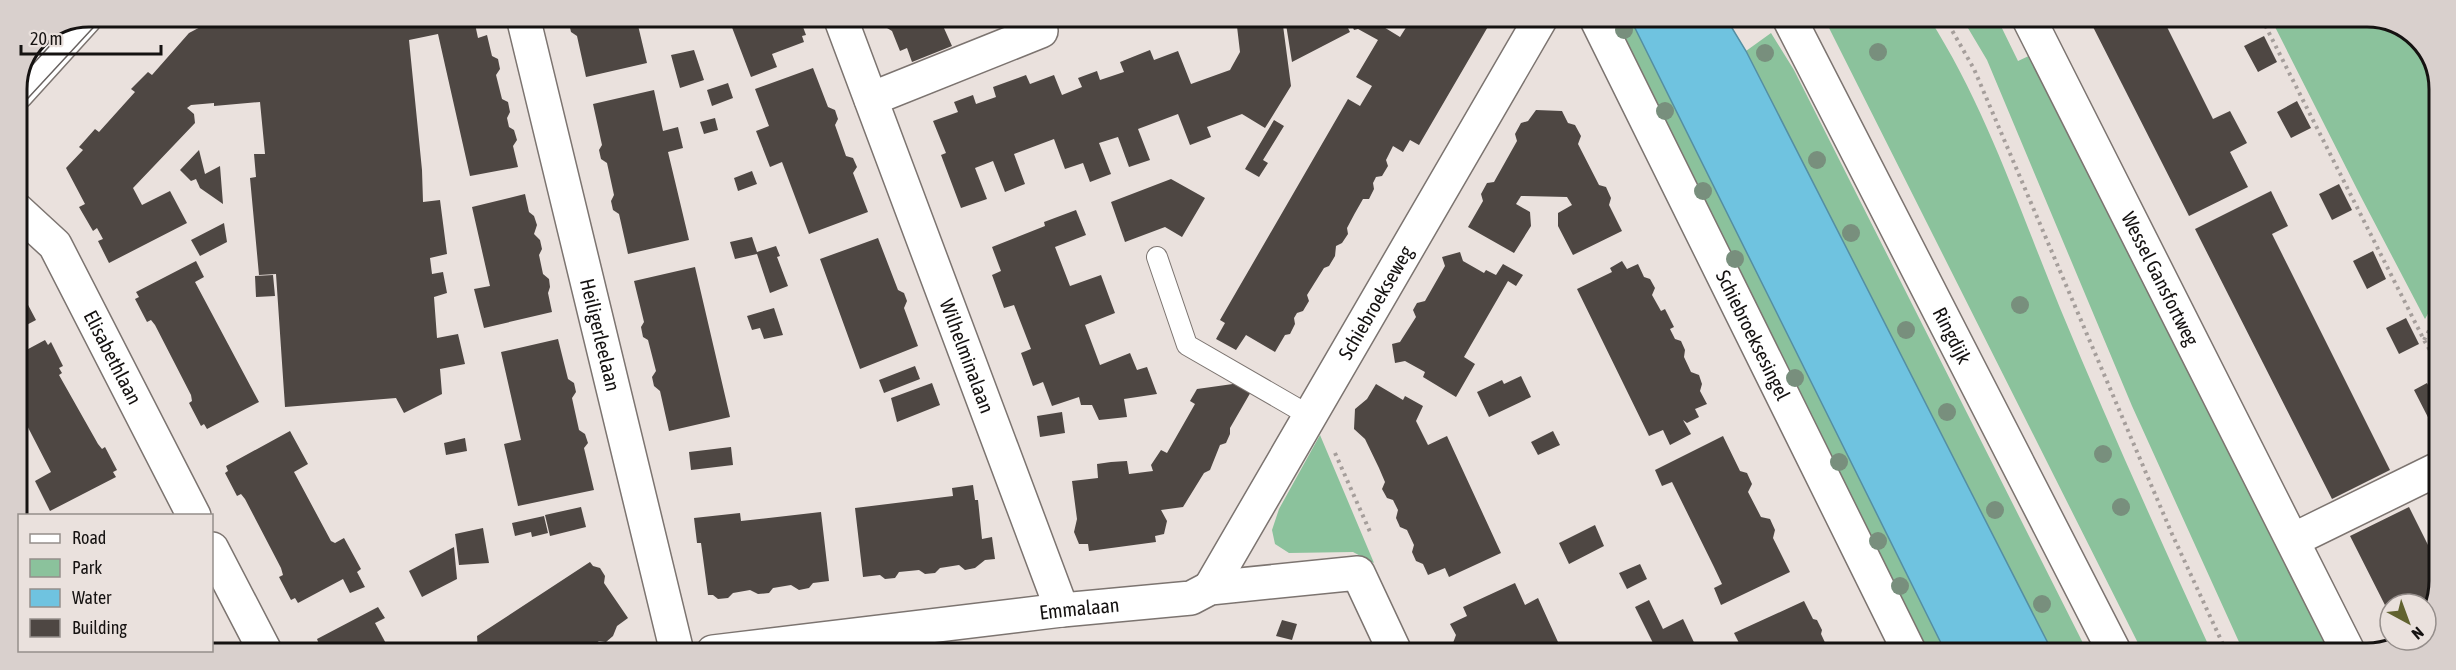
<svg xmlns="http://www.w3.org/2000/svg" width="2456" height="670" font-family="'Asap Condensed',sans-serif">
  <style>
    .green { fill: #8bc29c }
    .water { fill: #6fc3e0; stroke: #548ea2; stroke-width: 1.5 }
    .building { fill: #4e4743 }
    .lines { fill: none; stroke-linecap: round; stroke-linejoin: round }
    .service-casing { stroke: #7c7470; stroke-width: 22 }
    .minor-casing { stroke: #7c7470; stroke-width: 36 }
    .tertiary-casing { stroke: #7c7470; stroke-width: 36 }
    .path { stroke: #a59e9b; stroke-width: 4; stroke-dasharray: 3 4.5; stroke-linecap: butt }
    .service { stroke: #fff; stroke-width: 20 }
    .minor { stroke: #fff; stroke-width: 33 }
    .tertiary { stroke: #fff; stroke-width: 33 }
    .tram { stroke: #686260; stroke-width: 1.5 }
    .tree { fill: #788f7d }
    .labels { text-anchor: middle; stroke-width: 6; stroke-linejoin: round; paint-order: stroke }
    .street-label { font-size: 20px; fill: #151211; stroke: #eae1dd }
    .rim { fill: none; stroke: #151211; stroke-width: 3 }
  </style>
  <rect width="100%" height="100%" fill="#eae1dd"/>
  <path class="green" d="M1611,18H1630L1946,653H1924Z
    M1824,18H1929C1986,107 2020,211 2060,308C2108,424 2160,539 2212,653H2143Z
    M1962,18H1997L2018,61L2033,54L2335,653H2244L2132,406L1987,60Z
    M2271,19H2386L2422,41L2439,84L2438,296L2425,319L2360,195Z
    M1771,33L1794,70L2088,653H2053L1746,51Z
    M1320,435L1374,563L1353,552L1289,553L1275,544L1272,530L1279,509Z"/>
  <path class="water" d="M1630,18H1726L1746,51L2053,653H1946Z"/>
  <path class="building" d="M275,17H482L483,22L475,24L478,38L487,35L492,56L498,59L500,69L496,75L502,99L508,102L510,112L507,118L509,127L514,130L517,140L513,146L518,167L470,176L438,34L409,40L422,170L423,202L440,200L447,254L430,258L432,274L443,272L447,293L434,297L437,338L458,334L465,364L440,369L442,394L404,413L396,398L285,407L276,274L259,275L250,178L256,177L254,154H265L260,102L214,106V103L191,105L187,108L194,114L195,123L133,188L142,205L170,191L187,223L109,263L98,241L103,239L97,228L93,231L79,207L85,204L66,168L83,150L79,147L95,129L99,132L135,92L131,89L148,72L152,75L189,33L206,24Z
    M572,17H636L647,63L586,77L577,36L571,32L569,23Z
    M728,17H795L796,20L800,19L806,35L802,36L804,42L772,54L777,67L751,77Z
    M883,17H939L952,46L912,62L907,48L900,51L892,31L887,28Z
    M1236,18H1282L1291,86L1265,128L1242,114L1207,127L1211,137L1190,145L1178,114L1138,129L1150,160L1129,167L1118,137L1099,143L1111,174L1090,182L1083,163L1065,169L1054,139L1014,154L1025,184L1005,192L993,161L975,168L987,199L961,208L941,155L946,153L933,121L958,112L954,102L973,95L976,104L996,97L993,87L1026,75L1030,84L1054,75L1062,95L1082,87L1078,78L1097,71L1100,80L1124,72L1120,62L1150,50L1154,60L1178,51L1191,84L1230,70L1240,52Z
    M1285,18H1343L1350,32L1292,62Z
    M1359,18H1369L1400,37L1412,18H1493L1419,145L1410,140L1403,152L1393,146L1386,160L1388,166L1382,176L1376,177L1373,183L1374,189L1369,199H1363L1355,213L1347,228L1348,234L1342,243L1336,246L1335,256L1329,266L1324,268L1307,295L1309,301L1303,311L1297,313L1294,318L1295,324L1290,334L1285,335L1275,352L1246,335L1236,350L1216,339L1225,323L1220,320L1348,99L1360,106L1372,86L1356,77L1378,40L1358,29L1354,30L1350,21Z
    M2089,19H2163L2213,119L2230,111L2247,143L2230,152L2248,187L2189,216Z
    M2264,36L2277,62L2258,72L2244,46Z
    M694,50L704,80L680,88L671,55Z
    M813,68L828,107L835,110L838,119L835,125L846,156L853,158L857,167L853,173L868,212L809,234L782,162L770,167L756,131L769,126L755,89Z
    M728,83L733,98L712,106L707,90Z
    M654,90L663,131L678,127L683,148L668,152L689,240L628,254L619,214L613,210L611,201L614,195L607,163L601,159L599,150L602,145L593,104Z
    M2297,101L2311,128L2291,138L2277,112Z
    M1536,110L1562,111L1568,123L1575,125L1581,136L1578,144L1599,185L1606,187L1611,198L1609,205L1622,231L1573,255L1558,226V213L1572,205L1567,197L1521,196L1516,204L1530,212L1531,226L1514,253L1468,227L1483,201L1481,194L1487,183L1494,182L1517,141L1515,134L1521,123L1528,121Z
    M715,118L718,130L704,134L700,122Z
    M1274,120L1284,126L1263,160L1268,163L1259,177L1245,169Z
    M199,150L205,174L220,166L223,204L200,188L196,179L191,181L180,170Z
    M752,171L757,184L738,191L734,178Z
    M1171,179L1205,198L1182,237L1165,227L1125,242L1111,202Z
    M2339,184L2352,210L2332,220L2319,194Z
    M2271,191L2288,226L2272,234L2390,470L2332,499L2195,229Z
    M525,194L529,212L534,216L537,225L534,234L540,240L542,249L539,255L543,274L549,279L550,287L548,293L552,312L484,328L474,289L490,286L472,207Z
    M1076,210L1086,235L1055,247L1070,286L1101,275L1115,313L1085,325L1100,365L1130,353L1137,370L1147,367L1157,394L1124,399L1127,417L1099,420L1092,405H1081L1079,397L1052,406L1043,382L1033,386L1021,353L1031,349L1014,305L1004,308L992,275L1001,271L992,247L1045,226L1044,222Z
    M224,223L227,242L200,256L191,240Z
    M752,237L757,252L776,246L780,256L777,257L788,286L770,293L757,254L735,259L730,242Z
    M878,238L898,290L904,293L907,301L904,308L918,346L860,369L820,259Z
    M2373,251L2386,279L2367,289L2353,261Z
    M1460,252L1463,261L1484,273L1486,270L1496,275L1503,264L1523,275L1516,286L1508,281L1464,357L1475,364L1456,397L1423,377L1425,372L1405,361L1395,363L1392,344L1400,342L1416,317L1413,310L1417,303L1425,301L1445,266L1442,257Z
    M196,261L204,277L195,282L259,402L207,429L204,424L201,426L189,403L192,401L191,395L155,325L151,320L147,322L135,299L139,297L136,292Z
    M1622,261L1627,269L1638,264L1644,277L1650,279L1655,288L1652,295L1661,311L1665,309L1674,327L1670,329L1675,339L1681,341L1685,350L1684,357L1691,372L1699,375L1702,384L1700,391L1707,404L1695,409L1699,417L1687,423L1683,420L1691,434L1670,445L1663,430L1649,436L1577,289L1612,272L1610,268Z
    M695,267L730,417L669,431L660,391L654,386L652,377L656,371L648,340L643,337L641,327L644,322L634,281Z
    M273,275L275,296L256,297L255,276Z
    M17,284L36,320L17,330Z
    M774,308L783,335L764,339L760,328L752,330L747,316Z
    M2406,318L2419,344L2399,354L2386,328Z
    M558,339L568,379L574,383L576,392L572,398L579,430L585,434L588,443L584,448L594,490L518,506L504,444L521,440L501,352Z
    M45,340L48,345L51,342L63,366L59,368L62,373L59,375L98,444L102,449L105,447L117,470L113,472L116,477L50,511L35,481L51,472L17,406V355Z
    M915,366L920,379L884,393L879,380Z
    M1521,376L1531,397L1489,417L1477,392L1502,380L1504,384Z
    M932,383L940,405L897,422L891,398Z
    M1240,383L1252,390L1230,428V434L1226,443L1220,445L1210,470L1204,473L1183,507L1161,510L1167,521L1164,534L1155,536L1156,542L1089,551L1088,544H1079L1074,532L1077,519L1072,481L1098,478L1097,464L1111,462L1127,461L1129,474L1153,471L1151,465L1161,450L1167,453L1195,404L1190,401L1197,389Z
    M2427,383L2438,404V427L2434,429L2414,390Z
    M1376,384L1403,400L1405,396L1423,406L1416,421L1428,445L1447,436L1501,553L1449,577L1445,568L1428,575L1423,564L1416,561L1412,552L1414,545L1407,530L1400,527L1396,518L1398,510L1393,500L1387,498L1382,489L1385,482L1379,468L1365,439L1354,429L1355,409L1367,399Z
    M1062,412L1065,433L1040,437L1037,416Z
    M290,431L308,464L294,472L331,541L335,543L344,538L361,569L357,572L365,587L350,593L343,579L298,603L295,598L291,600L279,577L283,575L281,568L245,499L241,494L237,496L225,473L228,471L226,466Z
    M1553,431L1560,445L1538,455L1531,442Z
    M1723,436L1740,471L1747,473L1752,484L1748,492L1761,517L1770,519L1775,530L1773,538L1790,572L1721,605L1714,588L1722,584L1714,567L1672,482L1662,486L1655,470Z
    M465,438L467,451L446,455L444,443Z
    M731,447L733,465L691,470L689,452Z
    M973,485L975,500H978L982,539L992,537L995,559L985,560L975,568L965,570L959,565L940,568L935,573L925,574L919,570L899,572L895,578L885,579L880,575L863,577L855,508L953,496L952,488Z
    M581,507L586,527L550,536L545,515Z
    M2409,507L2437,563V600L2426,617V604H2390V615L2350,536Z
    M821,512L829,581L813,583L809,588L799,590L791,585L773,588L769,593L758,594L750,590L733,593L728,598L718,599L713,595H708L701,543H697L694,518L740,513L741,521Z
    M544,516L548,533L532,537L531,532L515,536L512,523Z
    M1595,525L1604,546L1569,564L1559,543Z
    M483,528L489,563L459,565L455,534Z
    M454,547L457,579L422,597L409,571Z
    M590,562L593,566L600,568L605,576L604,583L628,618L617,626L613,636L606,642L599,641L583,652H478L477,636Z
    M1640,564L1647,579L1627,589L1619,573Z
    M1515,583L1525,605L1538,598L1563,653L1458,652L1453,643L1456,635L1450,624L1467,616L1463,607Z
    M1649,600L1663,629L1683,619L1699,653H1632L1653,643L1635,607Z
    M1804,601L1813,619L1817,620L1822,630L1821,634L1830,653H1744L1734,633Z
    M378,607L385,618L375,623L390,651H318L316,647L319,644L317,639Z
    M1282,620L1297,624L1292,640L1276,636Z"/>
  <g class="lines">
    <defs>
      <path id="service" d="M1157,257L1187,345L1310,416"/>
      <g id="minor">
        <path id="s1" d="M523,17L677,652"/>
        <path id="s2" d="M840,17L1062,610"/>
        <path id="s3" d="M1596,18L1910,653"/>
        <path id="s4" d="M2029,19L2349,653"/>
        <path d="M871,99L1041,31L1039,17"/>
        <path id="s5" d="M17,210L55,245L194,516"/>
        <path d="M2293,540L2438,469"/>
        <path d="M212,549L265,651"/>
        <path id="s6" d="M1210,588L1541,18"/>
        <path id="s7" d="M713,652L1062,610L1191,598L1210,588L1358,573L1395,652"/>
      </g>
      <g id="tertiary">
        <path id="s8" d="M1789,18L2115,653"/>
        <path d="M17,93L85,18"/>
      </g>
    </defs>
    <use href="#service" class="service-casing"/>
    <use href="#minor" class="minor-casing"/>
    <use href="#tertiary" class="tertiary-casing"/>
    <path class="path" d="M1945,18L1974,69L2172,534L2227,653
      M2262,19L2424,340L2438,364
      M2424,340L2438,314
      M1335,453L1371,534"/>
    <use href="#service" class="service"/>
    <use href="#minor" class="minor"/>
    <use href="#tertiary" class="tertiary"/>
    <path class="tram" d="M22,76L69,25
      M17,110L103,17"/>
  </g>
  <g class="tree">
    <circle cx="1624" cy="30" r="9"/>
    <circle cx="1878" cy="52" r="9"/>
    <circle cx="1765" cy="53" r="9"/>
    <circle cx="1665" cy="111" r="9"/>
    <circle cx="1817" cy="160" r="9"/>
    <circle cx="1703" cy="191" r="9"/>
    <circle cx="1851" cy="233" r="9"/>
    <circle cx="1735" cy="259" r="9"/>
    <circle cx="2020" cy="305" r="9"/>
    <circle cx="1906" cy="330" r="9"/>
    <circle cx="1795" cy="378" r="9"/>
    <circle cx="1947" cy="412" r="9"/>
    <circle cx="2103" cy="454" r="9"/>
    <circle cx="1839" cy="462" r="9"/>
    <circle cx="2121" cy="507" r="9"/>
    <circle cx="1995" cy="510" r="9"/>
    <circle cx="1878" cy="541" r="9"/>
    <circle cx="1900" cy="586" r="9"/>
    <circle cx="2042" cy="604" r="9"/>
  </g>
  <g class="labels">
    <g class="street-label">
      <text dy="7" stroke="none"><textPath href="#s4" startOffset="291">Wessel Gansfortweg</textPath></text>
      <text dy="7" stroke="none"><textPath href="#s6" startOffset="330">Schiebroekseweg</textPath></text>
      <text dy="7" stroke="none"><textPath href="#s1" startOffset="327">Heiligerleelaan</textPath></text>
      <text dy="7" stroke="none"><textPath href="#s3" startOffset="354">Schiebroeksesingel</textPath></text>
      <text dy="7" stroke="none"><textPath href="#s8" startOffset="357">Ringdijk</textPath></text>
      <text dy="7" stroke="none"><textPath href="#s2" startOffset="362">Wilhelminalaan</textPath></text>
      <text dy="7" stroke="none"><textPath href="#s5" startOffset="178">Elisabethlaan</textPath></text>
      <text dy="7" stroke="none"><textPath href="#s7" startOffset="369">Emmalaan</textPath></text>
    </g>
  </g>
  <path d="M0 0H2456V670H0ZM89 27H2367A62 62 0 0 1 2429 89V581A62 62 0 0 1 2367 643H89A62 62 0 0 1 27 581V89A62 62 0 0 1 89 27Z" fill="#d9d0cd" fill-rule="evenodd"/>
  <path class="rim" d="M89 27H2367A62 62 0 0 1 2429 89V581A62 62 0 0 1 2367 643H89A62 62 0 0 1 27 581V89A62 62 0 0 1 89 27Z"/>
  <rect x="18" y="514" width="195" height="138" fill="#eae1dd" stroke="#958e8b" stroke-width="1.5"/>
  <rect x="30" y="534" width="30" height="9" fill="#ffffff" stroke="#958e8b" stroke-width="1.5"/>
  <text x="72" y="544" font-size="18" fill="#151211">Road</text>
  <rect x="30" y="559" width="30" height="18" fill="#8bc29c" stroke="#958e8b" stroke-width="1.5"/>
  <text x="72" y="574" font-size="18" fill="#151211">Park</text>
  <rect x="30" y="589" width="30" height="18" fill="#6fc3e0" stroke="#958e8b" stroke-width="1.5"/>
  <text x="72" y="604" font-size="18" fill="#151211">Water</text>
  <rect x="30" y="619" width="30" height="18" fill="#4e4743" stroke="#958e8b" stroke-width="1.5"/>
  <text x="72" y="634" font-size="18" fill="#151211">Building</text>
  <g transform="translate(2408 622) rotate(139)"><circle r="28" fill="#eae1dd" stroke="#958e8b" stroke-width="1.5"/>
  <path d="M0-4.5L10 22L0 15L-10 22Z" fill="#61622f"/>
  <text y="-9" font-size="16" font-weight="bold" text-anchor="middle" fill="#151211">N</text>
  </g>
  <path d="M21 45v9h140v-9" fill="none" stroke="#151211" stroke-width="3"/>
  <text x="30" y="45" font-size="18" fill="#151211" stroke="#eae1dd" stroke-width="4.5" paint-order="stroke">20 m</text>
</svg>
